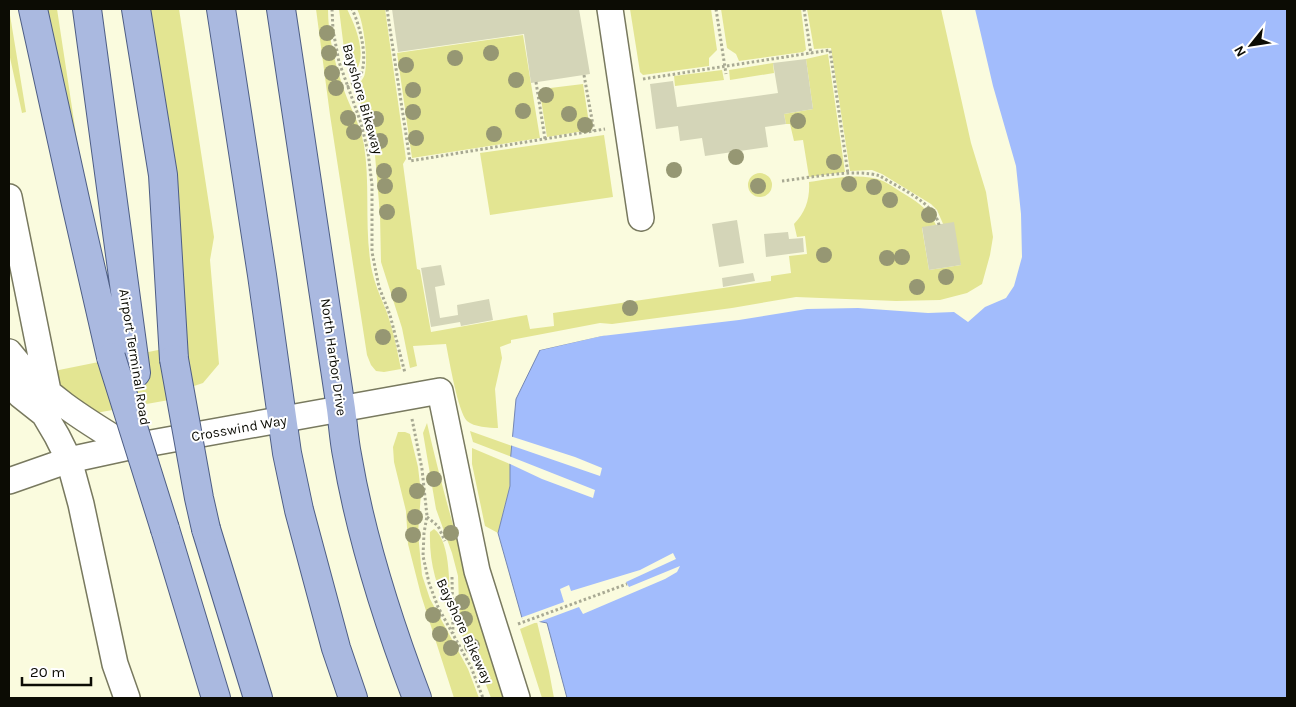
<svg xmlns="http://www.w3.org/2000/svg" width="1296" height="707" font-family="Karla,sans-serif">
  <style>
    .green { fill: #e3e592 }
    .water { fill: #a2bcfc; stroke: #7587b2 }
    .pier { fill: #fafbde }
    .building { fill: #d4d5b8 }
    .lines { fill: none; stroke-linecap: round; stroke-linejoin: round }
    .minor-casing { stroke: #78795f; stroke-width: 28 }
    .major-casing { stroke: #4e5e85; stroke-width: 30 }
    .path { stroke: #a8a993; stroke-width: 3; stroke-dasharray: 2.5 2.5; stroke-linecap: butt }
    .minor { stroke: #fff; stroke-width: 25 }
    .major { stroke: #aab9e0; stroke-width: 28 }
    .major-bridge-casing { stroke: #4e5e85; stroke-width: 30; stroke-linecap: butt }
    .major-bridge { stroke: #aab9e0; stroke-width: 28 }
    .tree { fill: #969773 }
    .labels { text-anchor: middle; stroke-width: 4; stroke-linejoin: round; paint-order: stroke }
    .street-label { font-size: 14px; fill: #0c0c04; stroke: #fff }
  </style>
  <rect width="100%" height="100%" fill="#fafbde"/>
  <path class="green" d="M9,9L26,112L22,113L9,53Z
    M44,9H57L81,167Z
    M147,9H179L214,237L210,260L219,364L203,383L194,386L191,385L186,397L90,414L64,394L56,372L59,370L183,345Z
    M316,9H328C328,34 334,60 342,84C348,104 360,123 364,145C370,183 365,221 370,259C372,278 379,293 386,310C393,329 397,349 401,369L384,372L376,371L371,365L367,355L330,115Z
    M339,9H347C355,25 369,57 354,73L351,72L345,57Z
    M357,9H385L406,159L403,164L417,269L420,270L431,332L527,315L530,329L554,326L553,313L771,281V276L791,273L789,256L807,254L805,236L797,237L794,224C806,212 810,198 809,182C832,179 860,172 883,181C891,185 899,191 906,195C919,203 930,211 936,225L922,228L929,270L961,265L937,210L931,204L882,174L872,170L850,171L831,48L814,49L807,9H941L971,143L986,192L993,237L990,255L982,284L967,293L940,300L896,301L796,297L732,308L612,324L600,323L511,340V343L500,347L502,358L495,389L498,428C489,428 474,427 467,421C458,412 449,359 446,344L413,346L417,366L410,368L402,328L381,262L380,215L374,143L366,116L354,88C359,84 364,79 365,73C368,57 364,23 357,9Z
    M630,9H711L717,50L709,58V66L643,75L640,72Z
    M721,9H801L806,50L803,52L739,61L736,54L727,48Z
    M523,35L540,138L412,158L397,53Z
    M828,54L845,172L809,177L803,140L794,141L790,124H786L784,114L813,109L806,59Z
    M773,63L774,73L730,80L729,70Z
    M722,70L724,80L675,86L674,76Z
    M583,84L590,130L547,137L540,93L542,89Z
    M604,135L613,197L490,215L480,153Z
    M748 185a12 12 0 1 1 24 0a12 12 0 1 1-24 0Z
    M427,423C448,516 477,607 507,698H491L479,666L465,644L460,628L458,576L452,553L436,509L423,433Z
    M470,431L543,457L569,479L473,442Z
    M398,432H405L410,434L418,467L421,493L418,533L422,575L430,599L468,669L479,698H454L421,595L408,544L406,511L394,462L393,447Z
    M472,448L510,464V486L498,533L485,526L472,464Z
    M434,529C452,542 449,593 450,613C436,588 429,561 430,532Z
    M537,622L549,671L554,698H542L520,629Z"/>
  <path class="water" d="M962,9H1287V698H567L547,623L522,618L498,533L510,486V464L516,399L540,350L625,330L815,302L929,308L987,296L998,278L1008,243L1004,186Z"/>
  <path class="pier" d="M960,9H975L993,86L1016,166L1021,214L1022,257L1014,286L1006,298L985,307L968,322L954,312L928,313L858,308L807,309L739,320L602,336L540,350L538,349L624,328L815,300L928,305L985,293L996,277L1006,243L1002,186Z
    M510,436L575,457L602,468L600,476L510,445Z
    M509,456L595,490L593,498L542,479L508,463Z
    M673,553L676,559L626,582L629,587L680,566L677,572L665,579L583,614L579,607L536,623L520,618L564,602L560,589L569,585L571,591L607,580L640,570Z"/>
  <path class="building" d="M392,9H579L590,74L531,83L524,34L398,52Z
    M806,59L813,109L784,114L786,124L765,127L768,147L705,156L702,138L680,141L678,126L656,129L650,84L673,81L677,107L778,93L773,63Z
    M737,220L744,263L719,267L712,224Z
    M954,222L961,265L929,270L922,227Z
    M788,232L789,239L803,238L804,252L766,257L764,234Z
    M441,265L445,285L435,287L440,318L458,315L457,305L489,299L493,320L461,326L460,322L431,327L421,268Z
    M753,273L755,281L723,287L722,278Z"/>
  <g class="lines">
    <defs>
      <path id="minor" d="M610,9L641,218
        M9,197L48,391
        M9,352C40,393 86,421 129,447
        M9,375L20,395L44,414L57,436L69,460L81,504L115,664L127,698
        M9,481L69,460L129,447L440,391L477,571L517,698"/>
      <path id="major" d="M33,9L76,204L111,357
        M87,9L136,373
        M136,9L163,175L174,359
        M221,9L262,275L287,453L299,510L336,648L353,698
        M281,9L341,409C343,424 344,440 347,455C361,538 387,619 417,698
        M165,529L216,698
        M206,529L258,698"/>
    </defs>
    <use href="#minor" class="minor-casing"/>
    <use href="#major" class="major-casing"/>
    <path class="path" d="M332,9L333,30L339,62L361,123L368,152L372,185V252L379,287L390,315L405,373
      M387,9L410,161L605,129
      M716,9L726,74
      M804,9L811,54
      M584,75L594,131
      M643,79L830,50L848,174
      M536,82L545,139
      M347,87C350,85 354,83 357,80C371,66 360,25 352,9
      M782,181C808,178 857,168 880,176C899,188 934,202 939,225
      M412,419L422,469L427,516L424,533L423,556L429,583L438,607L471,667L483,698
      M427,517L438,526L445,541
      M452,577L453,633
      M518,624L627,584"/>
    <use href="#minor" class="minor"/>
    <use href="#major" class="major"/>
    <defs>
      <path id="major-bridge" d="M111,357L165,529
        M174,359L199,498L206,529"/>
    </defs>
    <use href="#major-bridge" class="major-bridge-casing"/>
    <use href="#major-bridge" class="major-bridge"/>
  </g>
  <g class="tree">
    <circle cx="327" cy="33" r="8"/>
    <circle cx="329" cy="53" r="8"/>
    <circle cx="491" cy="53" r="8"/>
    <circle cx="455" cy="58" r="8"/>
    <circle cx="406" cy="65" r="8"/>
    <circle cx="332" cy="73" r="8"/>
    <circle cx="516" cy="80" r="8"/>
    <circle cx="336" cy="88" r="8"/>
    <circle cx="413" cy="90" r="8"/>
    <circle cx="546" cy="95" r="8"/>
    <circle cx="523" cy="111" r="8"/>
    <circle cx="413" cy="112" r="8"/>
    <circle cx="569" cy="114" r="8"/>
    <circle cx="348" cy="118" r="8"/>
    <circle cx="376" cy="119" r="8"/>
    <circle cx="798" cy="121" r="8"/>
    <circle cx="585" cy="125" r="8"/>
    <circle cx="354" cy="132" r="8"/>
    <circle cx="494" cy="134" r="8"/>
    <circle cx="416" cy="138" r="8"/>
    <circle cx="380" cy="141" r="8"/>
    <circle cx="736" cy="157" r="8"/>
    <circle cx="834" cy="162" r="8"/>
    <circle cx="674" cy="170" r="8"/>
    <circle cx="384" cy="171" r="8"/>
    <circle cx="849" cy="184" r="8"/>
    <circle cx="385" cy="186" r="8"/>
    <circle cx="758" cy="186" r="8"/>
    <circle cx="874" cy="187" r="8"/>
    <circle cx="890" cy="200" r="8"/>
    <circle cx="387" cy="212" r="8"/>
    <circle cx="929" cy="215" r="8"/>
    <circle cx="824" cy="255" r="8"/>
    <circle cx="902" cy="257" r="8"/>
    <circle cx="887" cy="258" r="8"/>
    <circle cx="946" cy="277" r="8"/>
    <circle cx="917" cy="287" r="8"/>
    <circle cx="399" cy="295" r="8"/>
    <circle cx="630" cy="308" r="8"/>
    <circle cx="383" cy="337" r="8"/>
    <circle cx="434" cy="479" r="8"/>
    <circle cx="417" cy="491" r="8"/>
    <circle cx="415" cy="517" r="8"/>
    <circle cx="451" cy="533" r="8"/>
    <circle cx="413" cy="535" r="8"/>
    <circle cx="462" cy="602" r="8"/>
    <circle cx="433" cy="615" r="8"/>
    <circle cx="465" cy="619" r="8"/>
    <circle cx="440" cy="634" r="8"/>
    <circle cx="472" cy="646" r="8"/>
    <circle cx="451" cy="648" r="8"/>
  </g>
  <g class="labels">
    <g class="street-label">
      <text transform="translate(363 99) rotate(74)" y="5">Bayshore Bikeway</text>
      <text transform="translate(135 357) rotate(81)" y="5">Airport Terminal Road</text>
      <text transform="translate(334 357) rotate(82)" y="5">North Harbor Drive</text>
      <text transform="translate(239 428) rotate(-10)" y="5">Crosswind Way</text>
      <text transform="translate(465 631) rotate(65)" y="5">Bayshore Bikeway</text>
    </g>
  </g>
  <rect width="1296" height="707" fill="none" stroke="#0c0c04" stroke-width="20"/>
  <g transform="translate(1251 45) rotate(240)" stroke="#ffffff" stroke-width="4" paint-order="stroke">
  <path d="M0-4L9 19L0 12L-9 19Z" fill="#0c0c04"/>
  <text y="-8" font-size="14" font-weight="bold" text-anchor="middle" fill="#0c0c04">N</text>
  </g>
  <path d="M22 677v8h69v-8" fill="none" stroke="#0c0c04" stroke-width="2.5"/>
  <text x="30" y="677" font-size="15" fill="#0c0c04" stroke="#ffffff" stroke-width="4" paint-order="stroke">20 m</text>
</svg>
